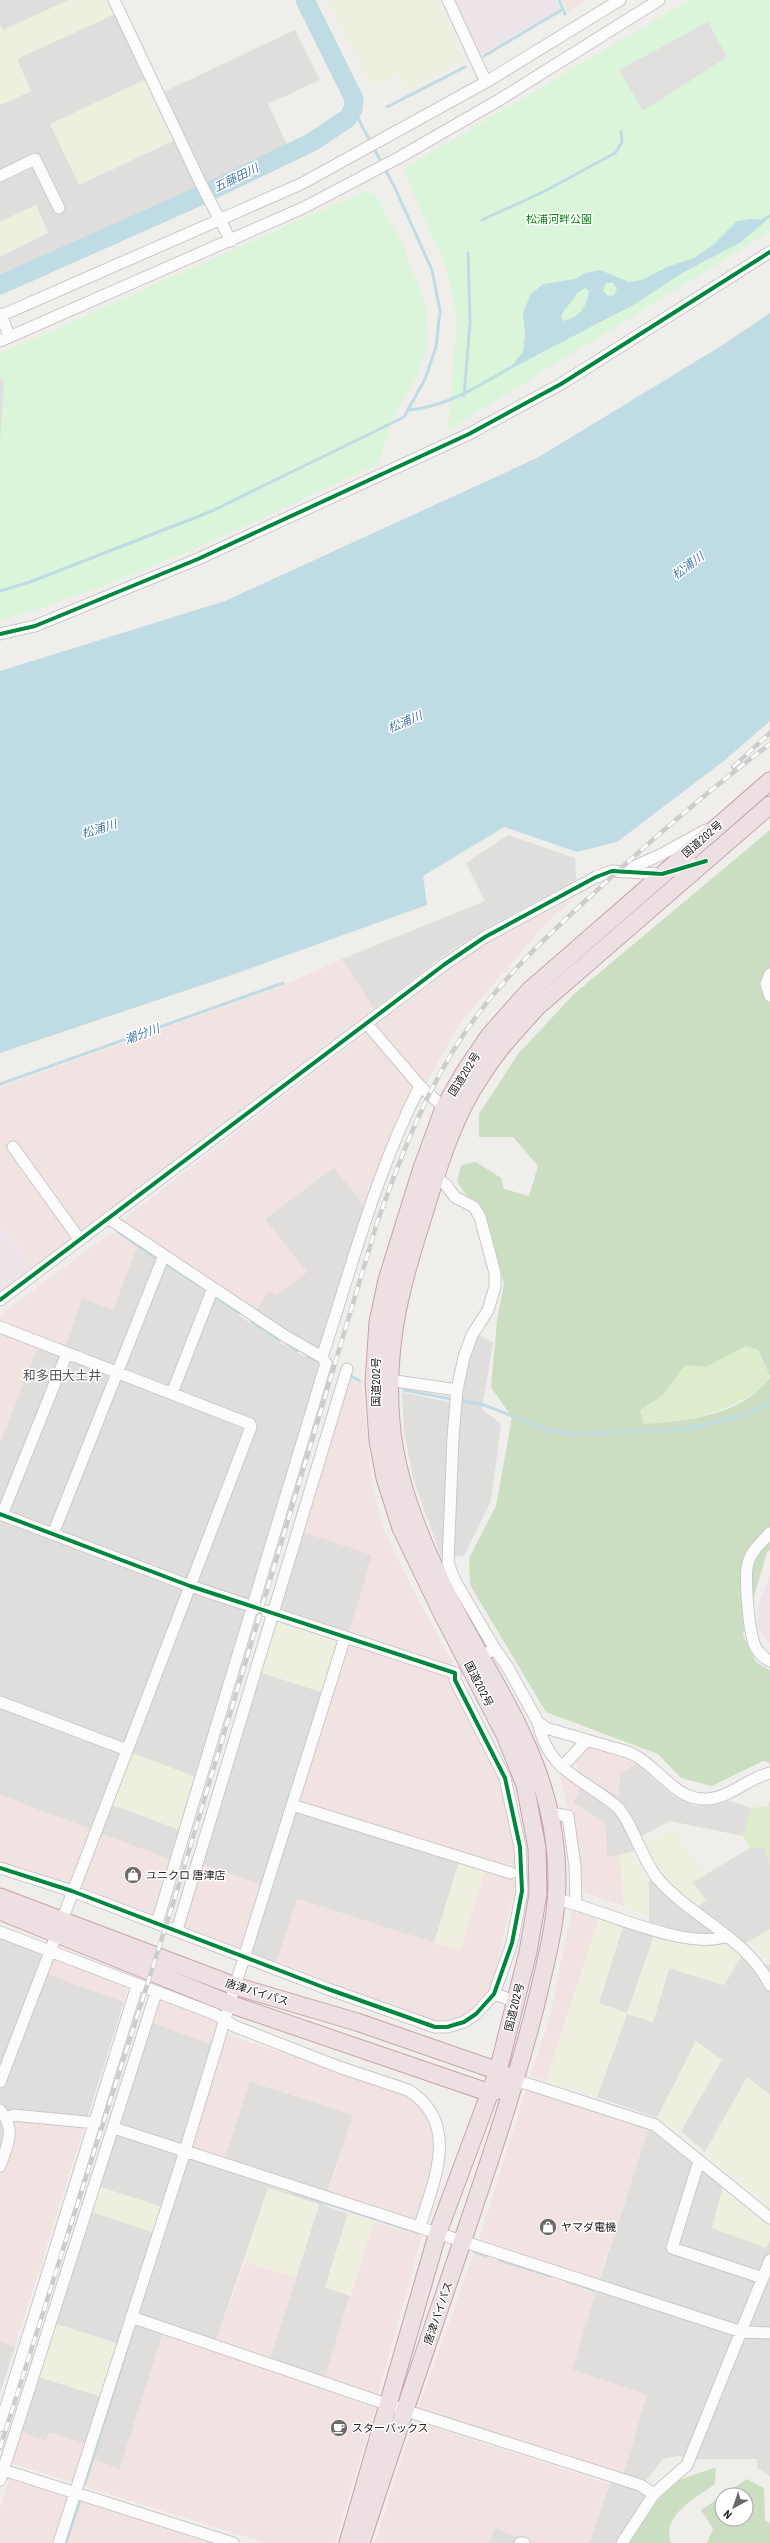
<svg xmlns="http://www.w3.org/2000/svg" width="770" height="2543" font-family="'Roboto Condensed','Noto Sans JP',sans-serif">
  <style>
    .residential { fill: #dfdedc }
    .commercial { fill: #f1e3e1 }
    .industrial { fill: #ede4e9 }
    .religious { fill: #dededc }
    .farmland { fill: #efefdf }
    .grass { fill: #ddeccb }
    .forest { fill: #cbdec1 }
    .park { fill: #daf5da }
    .parking { fill: #e0dfde }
    .water { fill: #bfdbe3; fill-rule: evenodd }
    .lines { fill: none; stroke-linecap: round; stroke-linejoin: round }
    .stream { stroke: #bfdbe3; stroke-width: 3 }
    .river { stroke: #bfdbe3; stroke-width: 19 }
    .minor-casing { stroke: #c9c8c7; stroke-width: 13 }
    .highway-casing { stroke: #c5a2ac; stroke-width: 19 }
    .minor { stroke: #fdfcfc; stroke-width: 11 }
    .highway { stroke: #ece0e2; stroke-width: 17 }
    .rail-casing { stroke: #ccc; stroke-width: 4.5 }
    .rail { stroke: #fff; stroke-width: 3; stroke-dasharray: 9; stroke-linecap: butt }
    .cycleway-casing { stroke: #fff; stroke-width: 6 }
    .cycleway { stroke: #00873e; stroke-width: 4 }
    .labels { text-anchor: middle; stroke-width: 3; stroke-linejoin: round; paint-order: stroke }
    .park-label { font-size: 11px; fill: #0c8416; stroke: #fff }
    .street-label { font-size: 11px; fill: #222; stroke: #fff }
    .poi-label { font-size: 11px; fill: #222; stroke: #fff; text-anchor: start }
    .water-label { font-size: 12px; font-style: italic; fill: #4a7aab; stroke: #fff }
    .quarter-label { font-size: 13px; fill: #555; stroke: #fff }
  </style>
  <rect width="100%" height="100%" fill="#f0eeeb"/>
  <path class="residential" d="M0,0H69L2,31L0,25Z
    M115,14L155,96L295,30L320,80L268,104L288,147L210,185L0,275V257L48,233L36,205L0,222V105L31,91L16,59Z
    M508,835L575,858L576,881L488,927L443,956L374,1009L342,959L485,901L466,863Z
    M334,1167L371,1214L325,1357L255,1311L269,1290L265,1219Z
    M137,1247L277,1341L321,1366L196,1777L110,1804L180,1830L171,1860L0,1795V1443L40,1341L64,1349L82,1298L113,1309Z
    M469,1331L493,1342L482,1409L501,1424L491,1501L464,1556L441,1557L413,1478L404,1431L402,1392L452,1403L458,1354Z
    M303,1532L372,1554L347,1645L275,1621Z
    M259,1672L332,1695L459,1862L434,1943L298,1899L276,1963L241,1950L200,1863Z
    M637,1764L673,1796L695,1806L724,1799L752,1808L743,1836L670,1821L638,1838L643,1844L632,1852L607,1857L605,1823L573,1802L585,1779L620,1773Z
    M764,1847L770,1864V1929L734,1950L725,1941L654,1935L653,2022L669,1968L724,1985L740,1958L770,1965V2095L747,2078L705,2152L681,2131L721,2060L696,2041L657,2118L597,2097L627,2014L598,2004L624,1923L649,1929V1881L660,1876L693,1882L750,1848Z
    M0,1937L40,1954L45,1973L124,2002L85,2125L15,2119L0,2106Z
    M151,2022L221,2048L192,2149L224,2161L249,2081L353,2115L323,2205L348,2214L325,2287L350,2296L325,2377L270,2359L319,2205L268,2188L213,2350L163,2333L120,2469L89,2458L49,2433L46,2441L21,2432L39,2377L102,2397L119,2344L56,2324L92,2212L154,2232L162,2207L100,2187Z
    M649,2126L723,2186L766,2248L770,2241V2476L757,2468V2459H693L678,2456L663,2459L645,2482L623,2476L571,2370Z
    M0,2341L15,2347L0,2393Z
    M611,2480L639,2487L655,2503L628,2543H589Z
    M495,2528L537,2543H489Z"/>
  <path class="commercial" d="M562,0H587L568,12Z
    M574,898L540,930L461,1022L413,1106L371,1214L333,1167L265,1219L307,1272L277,1295L269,1291L255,1311L122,1220L452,967L499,936Z
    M342,959L374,1009L33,1267L0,1223V1087L294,981Z
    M114,1233L137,1247L113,1310L82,1298L63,1349L40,1341L0,1443V1315L104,1237Z
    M350,1379L362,1383L372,1483L383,1527L413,1590L454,1665L449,1676L498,1773L515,1850V1889L491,1990L472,2012L452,2022L434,2024L276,1963L297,1899L460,1951L485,1871L297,1810L372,1555L303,1532Z
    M595,1747L637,1764L620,1773L619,1796L585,1779L573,1802L605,1823L607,1857L620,1855L624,1906L583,1892L574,1812L567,1806L560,1777L577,1770L576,1758L583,1750Z
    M0,1795L171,1860L152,1916L73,1884L0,1864Z
    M200,1863L262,1885L241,1950L180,1926Z
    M572,1907L600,1915L546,2081L530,2076L550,2016Z
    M52,1956L128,1986L124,2002L45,1973Z
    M157,1999L220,2022L224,2034L403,2092L413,2100L424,2112L434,2130L437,2160L418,2221L328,2193L353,2115L250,2081L224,2161L192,2149L221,2048L151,2022Z
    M527,2087L649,2126L599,2279L479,2239Z
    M15,2119L85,2125L15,2347L0,2341V2173L13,2139Z
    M374,2222L422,2236L378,2394L325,2377Z
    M474,2253L596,2292L572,2370L647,2395L623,2476L418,2409Z
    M245,2262L296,2278L270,2359L216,2342Z
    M163,2333L375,2408L335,2543H265L11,2463L21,2432L46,2441L49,2432L93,2446L90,2458L120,2469Z
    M414,2421L609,2484L589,2543H537L495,2528L489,2543H375Z
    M9,2479L188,2534L215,2543H0V2507Z"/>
  <path class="industrial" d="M455,0H556L560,9L481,55Z
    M0,1223L33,1267L0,1292Z
    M770,1575V1643L759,1631L757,1608Z"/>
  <path class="religious" d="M0,2117L9,2132L0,2154Z"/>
  <path class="farmland" d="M69,0H109L115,14L17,59L31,91L0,105V25L3,30Z
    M328,0H437L464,60L408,90L399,75L372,86Z
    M146,79L175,140L79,185L50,124Z
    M36,205L48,233L0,257V222Z
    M275,1621L340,1642L324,1693L259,1672Z
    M130,1752L196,1777L180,1830L110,1803Z
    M673,1830L706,1875L693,1882L706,1900L698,1907L660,1876L643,1844Z
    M632,1852L649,1881V1917L624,1906L620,1855Z
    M459,1862L485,1871L460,1951L434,1943Z
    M600,1915L624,1923L599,2003L627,2013L654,1935L725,1941L740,1958L724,1985L669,1968L653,2022L627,2014L597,2097L546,2081Z
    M770,1929V1963L749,1942Z
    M696,2041L722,2060L681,2131L657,2118Z
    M747,2077L770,2095V2206L705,2152Z
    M723,2186L770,2223V2241L766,2248L712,2228Z
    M100,2187L162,2207L154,2233L92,2212Z
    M268,2188L319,2204L296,2278L245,2262Z
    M348,2214L374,2222L350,2296L325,2287Z
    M56,2324L119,2344L102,2397L39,2377Z"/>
  <path class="grass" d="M746,1346L757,1350L770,1376C766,1388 756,1393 746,1398C709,1418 684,1421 642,1424L640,1409L663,1395L685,1365L706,1367Z
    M770,1801V1864L764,1847L750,1848L743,1836L752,1808L767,1806Z"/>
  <path class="forest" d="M770,830V1376L758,1350L746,1346L706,1367L685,1365L663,1395L640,1410L643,1424C687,1421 741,1416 770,1378V1550L767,1552L743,1635L756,1662L770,1670V1763L763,1761L712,1786L681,1778L658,1754L546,1712L470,1585L469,1558L496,1506L512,1417L491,1387L497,1320L504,1284L484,1211L467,1196L457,1182L461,1165L476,1162L501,1178L504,1189L529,1196L538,1166L513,1137H479V1114L518,1054L574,994Z
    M716,2467L715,2484C696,2498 661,2515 671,2543H628L655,2503L679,2480Z
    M747,2479L764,2488L765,2520L770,2523V2543H707L713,2529L701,2510L722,2496V2519H746V2495H723Z"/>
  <path class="park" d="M689,0H770V232L448,430L457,318L447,269L403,169Z
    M365,191L375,194L403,245L425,303L428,345L416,378L395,414L378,464C255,522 131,582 0,621V354Z"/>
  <path class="parking" d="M708,22L727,57L643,111L619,70Z
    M0,377L4,382L0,444Z"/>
  <path class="water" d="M751,219L767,220L741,242L682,273L635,304L518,365L515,361L523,352L525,336L523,312L531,294L543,284L575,279L586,273L600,270L629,282L642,280L667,267L694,258L713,245L737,221ZM606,283H613L617,289L614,295L608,296L603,291ZM585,288L589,291C587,307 579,318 563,321L561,317C564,307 573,303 577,293Z
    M770,313V721L725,760L617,842L577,852L504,827L423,876L427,905L229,976L0,1053V671L225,601L537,458L721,346Z"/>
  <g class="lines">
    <path class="stream" d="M559,0L565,14
      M484,56L563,9
      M387,107L465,67
      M482,220L545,191L615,153L622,142L621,131
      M761,221L770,216
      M464,396L470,322L468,253
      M408,410C451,406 483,383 520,362
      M0,591L30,582L212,511L404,417L425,379L436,347L440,311L432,270L394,186L353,109
      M0,1084L283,983
      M118,1232L156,1258
      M167,1265L205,1290
      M216,1298L239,1313
      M252,1322L279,1340
      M287,1344L297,1351
      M307,1356L320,1363
      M351,1376L360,1381
      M404,1390L451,1399
      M463,1401L484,1405L548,1430L574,1434L687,1429L737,1417L770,1403
      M295,2193L419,2233
      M475,2252L486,2256
      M499,2260L551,2276
      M567,2281L594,2290
      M85,2483L128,2346
      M66,2543L79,2503"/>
    <path class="river" d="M0,285L202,195L312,142L348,118L353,109L354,99L305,0"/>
    <defs>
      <path id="minor" d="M114,0L201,184L231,241
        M448,0L486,82
        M0,176L35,159L59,208
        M0,314L10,337
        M0,316L301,184L486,82L620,0
        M0,341L303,208L400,157L499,100L659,0
        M0,634L35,626L198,559L469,434L561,384L770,252
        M625,871L662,854L706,830
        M770,974L766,984L770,996
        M367,1024L420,1086L448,1111
        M13,1147L80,1240
        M436,1177L446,1185L455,1197L474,1207L480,1217L495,1273V1287L488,1310L472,1335L464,1357L457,1390L453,1437L448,1563L455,1581L495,1649
        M108,1218L285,1336L322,1357L326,1363L157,1923
        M0,1300L445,964L485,937L596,877L612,871L662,874L699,863
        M0,1327L250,1424L251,1427L0,2082
        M322,1357C352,1266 376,1172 420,1086
        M389,1380L457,1390
        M172,1393L213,1288
        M0,1514L190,1586L455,1673V1680L505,1778L520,1847L522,1891L512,1943L494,1994L476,2014L464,2022L447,2027H435L328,1989L72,1891L0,1868
        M2,1515L67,1353
        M770,1533C762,1542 751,1551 748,1563C744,1576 749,1633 755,1646C758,1652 764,1658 770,1661
        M53,1534L164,1255
        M489,1652L495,1649L507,1666L538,1722L546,1728C566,1734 587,1740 607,1746C617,1749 628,1751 636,1756C661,1770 676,1801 708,1799C731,1797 748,1778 770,1773
        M0,1702L127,1750
        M538,1722C548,1772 582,1777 616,1806C631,1819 642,1860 658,1879C692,1918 747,1938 770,1985
        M562,1767L587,1740
        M292,1805L511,1873
        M550,1813L568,1816L575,1866L576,1903
        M556,1899C599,1908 687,1952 727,1936
        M177,1930L347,1369
        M0,1932L215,2014L234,2026L339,2067L408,2090C461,2123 434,2180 420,2226
        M494,1994L515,2001
        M515,2083H525L655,2125L770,2218
        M0,2110C16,2129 8,2144 0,2166
        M7,2119L13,2115L96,2123
        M114,2128L742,2332L770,2333
        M699,2161L672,2248L763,2278
        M131,2317L404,2410L640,2485L654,2494
        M0,2426L137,1986
        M0,2469L233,2543
        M0,2480L156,1993
        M59,2543L185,2151L235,1986L345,1637
        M520,2543H524
        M622,2543L654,2494L687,2465L770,2260"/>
      <path id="highway" d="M0,1897L235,1986L357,2022L498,2071L508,2077
        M0,1911L230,2004L490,2093L500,2089
        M348,2543L438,2232L498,2071L528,1952L538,1894L537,1848L525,1785L505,1735L441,1611L401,1528L385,1478L378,1441L374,1383L378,1322L387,1280L421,1171L444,1108L464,1073L489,1036L529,991L770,781
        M361,2543C403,2412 449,2283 492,2153C510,2098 527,2043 540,1987C548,1953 557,1917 557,1881C557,1768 499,1696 450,1600C423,1546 396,1483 391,1422C384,1340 403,1280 427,1204C440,1161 455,1114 481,1076C497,1050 518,1028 538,1006L770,805"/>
    </defs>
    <use href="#minor" class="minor-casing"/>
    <use href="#highway" class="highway-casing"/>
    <use href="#minor" class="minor"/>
    <use href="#highway" class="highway"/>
    <defs>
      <path id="rail" d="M733,767L770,733
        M0,2448L176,1894L378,1220C402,1154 426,1089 466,1031C501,979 548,935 594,893C650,841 709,790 770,744"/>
    </defs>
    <use href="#rail" class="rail-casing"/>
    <use href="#rail" class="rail"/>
    <defs>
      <path id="cycleway" d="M0,634L35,626L198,559L469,434L561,384L770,252
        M0,1300L445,964L485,937L596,877L612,871L662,874L706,861
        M0,1514L190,1586L455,1673V1680L505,1778L520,1847L522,1891L512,1943L494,1994L476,2014L464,2022L447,2027H435L328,1989L72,1891L0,1868"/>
    </defs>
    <use href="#cycleway" class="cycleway-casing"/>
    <use href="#cycleway" class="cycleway"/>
  </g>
  <defs>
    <symbol id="shop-disc" viewBox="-11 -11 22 22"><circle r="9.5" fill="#6a6968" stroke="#fff"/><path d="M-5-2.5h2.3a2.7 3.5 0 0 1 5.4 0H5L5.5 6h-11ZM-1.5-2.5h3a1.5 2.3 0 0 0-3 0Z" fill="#fff"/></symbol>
    <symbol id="cafe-disc" viewBox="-11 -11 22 22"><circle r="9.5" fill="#6a6968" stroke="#fff"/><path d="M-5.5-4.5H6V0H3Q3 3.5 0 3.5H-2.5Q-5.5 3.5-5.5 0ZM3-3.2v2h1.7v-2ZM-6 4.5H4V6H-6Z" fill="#fff"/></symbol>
  </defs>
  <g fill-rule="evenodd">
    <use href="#shop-disc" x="123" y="1865" width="20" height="20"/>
    <use href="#shop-disc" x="538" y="2217" width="20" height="20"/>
    <use href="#cafe-disc" x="329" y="2418" width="20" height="20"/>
  </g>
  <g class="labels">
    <g class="park-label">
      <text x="559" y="223">松浦河畔公園</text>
    </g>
    <g class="street-label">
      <text transform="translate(702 839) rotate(-41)" y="4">国道202号</text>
      <text transform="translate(464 1074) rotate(-58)" y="4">国道202号</text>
      <text transform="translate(376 1382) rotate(-90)" y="4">国道202号</text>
      <text transform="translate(479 1684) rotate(63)" y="4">国道202号</text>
      <text transform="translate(257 1992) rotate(17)" y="4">唐津バイパス</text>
      <text transform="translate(514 2007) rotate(-76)" y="4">国道202号</text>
      <text transform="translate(438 2313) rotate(-71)" y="4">唐津バイパス</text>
    </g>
    <g class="poi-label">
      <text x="146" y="1879">ユニクロ 唐津店</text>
      <text x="561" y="2231">ヤマダ電機</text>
      <text x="352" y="2432">スターバックス</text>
    </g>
    <g class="water-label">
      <text transform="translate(236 178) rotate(-26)" y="4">五藤田川</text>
      <text transform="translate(688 566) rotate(-37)" y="4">松浦川</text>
      <text transform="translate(405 722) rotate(-23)" y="4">松浦川</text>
      <text transform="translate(99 829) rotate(-17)" y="4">松浦川</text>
      <text transform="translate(142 1034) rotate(-20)" y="4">潮分川</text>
    </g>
    <g class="quarter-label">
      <text x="62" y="1380">和多田大土井</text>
    </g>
  </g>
  <g transform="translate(734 2507) rotate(220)"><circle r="19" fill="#ffffff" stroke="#a7a7a7"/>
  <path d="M0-3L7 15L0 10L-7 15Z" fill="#6a6968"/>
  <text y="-6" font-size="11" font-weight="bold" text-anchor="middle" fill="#222222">N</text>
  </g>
</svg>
